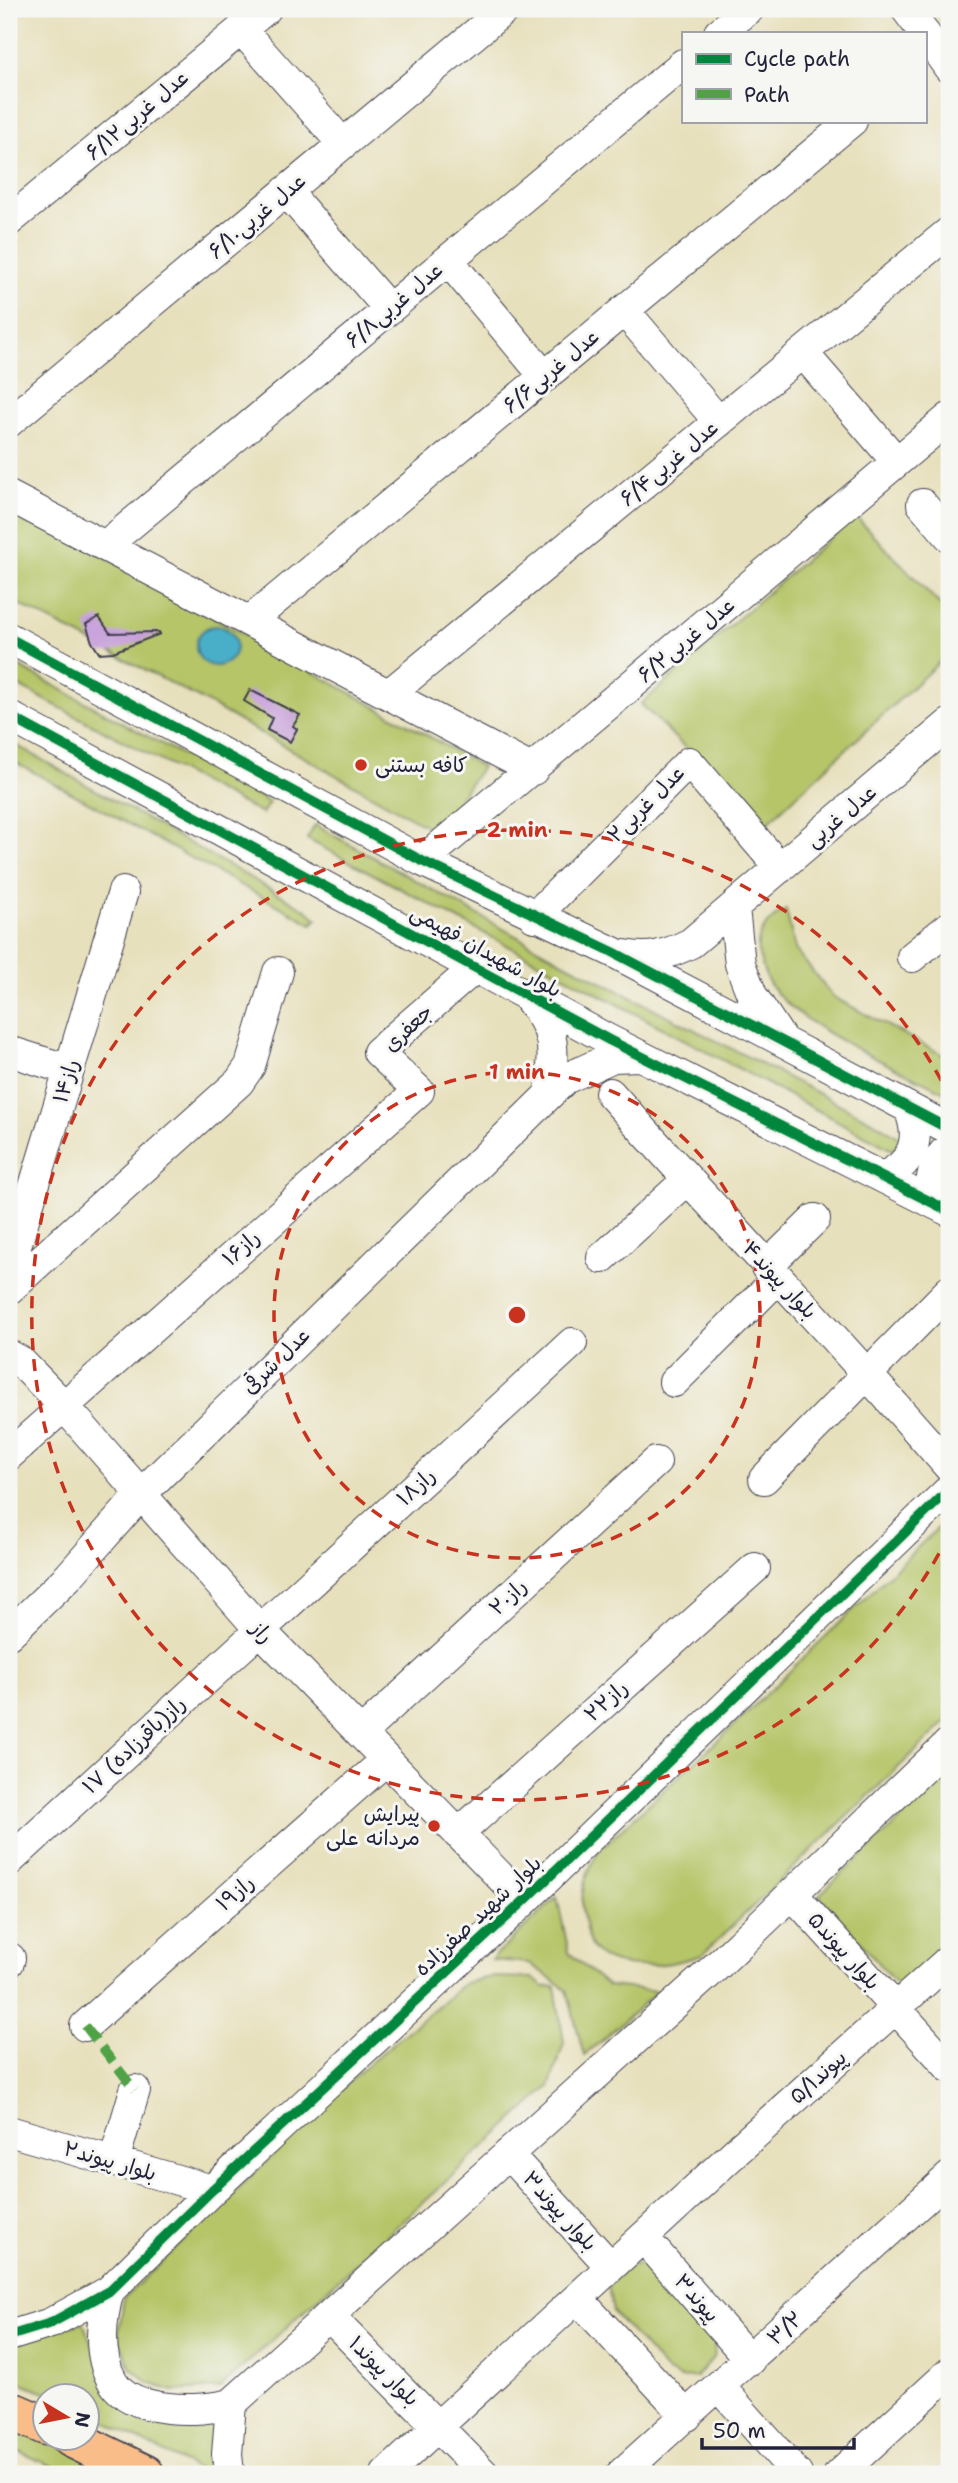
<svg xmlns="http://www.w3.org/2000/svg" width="958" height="2483" font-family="'Shantell Sans','Playpen Sans Arabic',sans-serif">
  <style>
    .green { fill: #b5c568; stroke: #6c7452; stroke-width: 2 }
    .water { fill: #48aec8; stroke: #356882; stroke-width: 2 }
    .building { fill: #c7a0da }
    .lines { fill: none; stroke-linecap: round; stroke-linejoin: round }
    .minor-casing { stroke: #403e4e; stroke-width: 32 }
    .major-casing { stroke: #403e4e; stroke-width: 41 }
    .minor { stroke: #fff; stroke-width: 30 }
    .major { stroke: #f8bd89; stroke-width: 38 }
    .quiet { stroke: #50a245; stroke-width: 9; stroke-dasharray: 18 9; stroke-linecap: butt }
    .cycleway-casing { stroke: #f6f6f2; stroke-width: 15 }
    .cycleway { stroke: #00873e; stroke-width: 10 }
    .ring { fill: none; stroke: #c8321e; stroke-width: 3.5; stroke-dasharray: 12 9 }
    .poi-dot { fill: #c8321e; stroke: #f6f6f2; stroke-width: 2.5 }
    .labels { text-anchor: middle; stroke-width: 6; stroke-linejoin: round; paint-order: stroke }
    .street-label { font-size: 21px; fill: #22223b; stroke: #f6f6f2 }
    .poi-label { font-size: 21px; fill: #22223b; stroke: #f6f6f2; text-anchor: start }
    .centre { fill: #c8321e; stroke: #f6f6f2; stroke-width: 3.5 }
    .ring-label { font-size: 21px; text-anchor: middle; font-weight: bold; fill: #c8321e; stroke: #f6f6f2; stroke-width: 6; stroke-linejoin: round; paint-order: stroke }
  </style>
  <rect width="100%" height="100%" fill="#f6f6f2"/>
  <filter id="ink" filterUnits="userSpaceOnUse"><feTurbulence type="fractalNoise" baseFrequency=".0143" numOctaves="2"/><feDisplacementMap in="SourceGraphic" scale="14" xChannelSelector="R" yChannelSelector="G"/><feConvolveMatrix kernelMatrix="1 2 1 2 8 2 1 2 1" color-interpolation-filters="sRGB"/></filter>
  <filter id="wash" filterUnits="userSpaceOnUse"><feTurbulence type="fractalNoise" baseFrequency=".00686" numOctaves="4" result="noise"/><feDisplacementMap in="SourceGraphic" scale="28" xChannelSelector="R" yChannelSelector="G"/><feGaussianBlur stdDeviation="1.57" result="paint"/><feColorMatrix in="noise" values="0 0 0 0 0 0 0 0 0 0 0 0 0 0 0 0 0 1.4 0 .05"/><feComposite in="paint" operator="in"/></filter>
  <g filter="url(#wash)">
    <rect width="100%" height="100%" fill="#e7e0bc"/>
    <path class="green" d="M9,504L425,734L482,767L435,831L195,696L9,599Z
      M855,516L949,614V653L764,826L641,704Z
      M9,661L269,802L262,814L9,681Z
      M9,741L305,909L317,919L312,924L9,759Z
      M315,825L563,962L878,1124L903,1140L892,1150L307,839Z
      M786,910L795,949L833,997L949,1058V1094C901,1069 794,1027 768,981C764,974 762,964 759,956C753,936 769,918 786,910Z
      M949,1517V1719L702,1955C674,1964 612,1978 591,1946C587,1939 586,1928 584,1920C578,1893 586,1872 600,1849L728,1731Z
      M942,1781L949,1789V1954L905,1994L819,1895Z
      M557,1897L569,1953L608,1986L658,1991L584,2056L567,1990L529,1963L491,1960Z
      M491,1977L532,1978L544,1987L555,1986L564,2043L549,2087L220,2388L173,2391L149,2383L131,2368L118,2338L124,2298L365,2067L465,1983Z
      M641,2264L652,2268L704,2324L715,2343L713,2358L696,2377L681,2378L667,2372L613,2312L608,2287L627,2265Z
      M83,2322L107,2384L214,2416L216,2474H206L88,2413V2396L53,2395L9,2378V2342Z
      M9,2423L22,2428L118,2474H69L9,2447Z"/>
    <path class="water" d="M196 646a20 20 0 1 1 40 0a20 20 0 1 1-40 0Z"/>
    <g id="blocks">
      <path class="building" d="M99,617L110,633L159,632L160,634L113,652L99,653L92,642L86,624Z
        M250,690L300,715L293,726L297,729L290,742L267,730L272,718L244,701Z"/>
    </g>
  </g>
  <g filter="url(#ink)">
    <use href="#blocks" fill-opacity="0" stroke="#403e4e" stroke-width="2"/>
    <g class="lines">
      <defs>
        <path id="minor" d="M906,9L924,33
          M241,29L343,144
          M719,33L749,9
          M925,34L949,68
          M286,191L389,309
          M9,221L266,9
          M448,260L545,377
          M624,310L719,422
          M803,353L897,462
          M9,422L505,9
          M9,496L533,770
          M922,504L949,536
          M105,546L683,64
          M250,621L852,121
          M9,638L422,861L613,952L949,1129
          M389,694L949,232
          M9,716L609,1040L949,1211
          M422,861L949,418
          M734,908L740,964L752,995L782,1040
          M534,917L689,762L780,868
          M624,955C650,960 667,955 691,943L949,724
          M912,957L949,927
          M529,999C558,1033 554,1052 549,1094
          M9,1051L69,1070
          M610,1093C722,1219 839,1339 949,1467
          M883,1177C913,1163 922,1140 909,1109
          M932,1202C929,1181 932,1162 949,1148
          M602,1258L687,1180
          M766,1267L815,1219
          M9,1269L123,892
          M9,1289L239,1082L250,1066L278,972
          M9,1355L20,1361L64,1406L260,1630L524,1901
          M674,1382L777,1279
          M9,1455L419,1091L378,1052L476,967
          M764,1479L949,1291
          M9,1634L69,1576L142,1493L565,1079L613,1057L640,1056
          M361,1733L656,1462
          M458,1834L755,1568
          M9,1861L572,1343
          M793,1895L949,2067
          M9,1962L10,1958
          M85,2026L386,1760
          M9,2131L212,2190
          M508,2154L611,2267
          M114,2161L135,2090
          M643,2237L750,2360
          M109,2291C101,2319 97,2355 113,2382C133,2414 200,2412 231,2404
          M577,2298L687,2416
          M329,2316L484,2474
          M9,2336L51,2323L109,2291L212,2190L524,1901L949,1490
          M720,2387L797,2474
          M229,2474L227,2454L231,2404L719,1964L949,1743
          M386,2474L741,2147L949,1960
          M621,2474L949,2177
          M839,2474L949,2373"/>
        <path id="major" d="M9,2410L46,2426
          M71,2438L145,2474"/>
      </defs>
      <use href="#minor" class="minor-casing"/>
      <use href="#major" class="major-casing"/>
      <use href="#minor" class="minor"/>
      <use href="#major" class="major"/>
      <path class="quiet" d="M9,1956L10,1958
        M85,2026L135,2090"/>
      <defs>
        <path id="cycleway" d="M9,638L422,861L613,952L949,1129
          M9,716L609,1040L949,1211
          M9,2336L51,2323L109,2291L212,2190L524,1901L949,1490"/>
      </defs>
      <use href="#cycleway" class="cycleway-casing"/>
      <use href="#cycleway" class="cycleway"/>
    </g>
  </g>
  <g class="ring">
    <circle cx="517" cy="1315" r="243"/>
    <path d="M949 1535A485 485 0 1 1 949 1095"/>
  </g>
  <g class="poi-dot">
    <circle cx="361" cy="765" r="7"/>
    <circle cx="434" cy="1826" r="7"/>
  </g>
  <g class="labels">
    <g class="street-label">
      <text transform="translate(137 115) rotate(-40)" y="7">۶/۱۲عدل غربی</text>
      <text transform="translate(257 216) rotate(-40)" y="7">۶/۱۰عدل غربی</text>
      <text transform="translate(394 305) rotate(-40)" y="7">۶/۸عدل غربی</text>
      <text transform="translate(551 371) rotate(-40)" y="7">۶/۶عدل غربی</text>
      <text transform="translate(669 463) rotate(-40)" y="7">۶/۴عدل غربی</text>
      <text transform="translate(686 640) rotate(-40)" y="7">۶/۲عدل غربی</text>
      <text transform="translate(646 804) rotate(-45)" y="7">عدل غربی۲</text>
      <text transform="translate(841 816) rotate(-40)" y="7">عدل غربی</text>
      <text transform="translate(486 951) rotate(29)" y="7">بلوار شهیدان فهیمی</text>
      <text transform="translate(408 1028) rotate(-43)" y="7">جعفری</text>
      <text transform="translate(66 1081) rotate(-73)" y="7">راز۱۴</text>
      <text transform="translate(241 1248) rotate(-42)" y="7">راز۱۶</text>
      <text transform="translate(780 1280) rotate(47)" y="7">بلوار پیوند۴</text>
      <text transform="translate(276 1361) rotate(-44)" y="7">عدل شرقی</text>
      <text transform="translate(416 1487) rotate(-43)" y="7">راز۱۸</text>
      <text transform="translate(508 1597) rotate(-43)" y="7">راز۲۰</text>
      <text transform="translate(262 1632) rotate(47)" y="7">راز</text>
      <text transform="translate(606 1701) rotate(-42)" y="7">راز۲۲</text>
      <text transform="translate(134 1745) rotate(-43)" y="7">۱۷ راز(باقرزاده)</text>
      <text transform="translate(235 1893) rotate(-41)" y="7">راز۱۹</text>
      <text transform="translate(478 1916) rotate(-43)" y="7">بلوار شهید صفرزاده</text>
      <text transform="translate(844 1951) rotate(48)" y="7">بلوار پیوند۵</text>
      <text transform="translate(818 2077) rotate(-42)" y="7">پیوند۵/۱</text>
      <text transform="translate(110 2161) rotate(16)" y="7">بلوار پیوند۲</text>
      <text transform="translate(560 2211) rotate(48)" y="7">بلوار پیوند۳</text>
      <text transform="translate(697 2298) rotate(49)" y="7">پیوند۳</text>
      <text transform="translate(785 2328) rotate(-42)" y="7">۳/۲</text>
      <text transform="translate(384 2371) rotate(45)" y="7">بلوار پیوند۱</text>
    </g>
    <g class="poi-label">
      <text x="375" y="772">کافه بستنی</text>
      <text x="420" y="1821" text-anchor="end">پیرایش<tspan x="420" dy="24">مردانه علی</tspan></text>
    </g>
  </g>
  <circle cx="517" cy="1315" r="10" class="centre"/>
  <g class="ring-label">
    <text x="517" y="837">2 min</text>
    <text x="517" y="1079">1 min</text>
  </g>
  <rect width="958" height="2483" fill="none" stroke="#f6f6f2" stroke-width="35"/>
  <rect x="682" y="32" width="245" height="91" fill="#f6f6f2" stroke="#a1a1a9" stroke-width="2"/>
  <rect x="696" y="54" width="35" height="10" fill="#00873e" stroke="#a1a1a9" stroke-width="2"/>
  <text x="744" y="66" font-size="21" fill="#22223b">Cycle path</text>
  <rect x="696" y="89" width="35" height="10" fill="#50a245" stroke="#a1a1a9" stroke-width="2"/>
  <text x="744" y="102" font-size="21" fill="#22223b">Path</text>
  <g transform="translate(66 2417) rotate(100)"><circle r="33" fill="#f6f6f2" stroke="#a1a1a9" stroke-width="2"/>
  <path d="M0-5L12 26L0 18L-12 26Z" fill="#c8321e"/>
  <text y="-10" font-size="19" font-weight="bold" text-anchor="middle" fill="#22223b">N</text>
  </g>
  <path d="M702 2438v10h152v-10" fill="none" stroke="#22223b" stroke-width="3.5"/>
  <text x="713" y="2438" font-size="21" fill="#22223b" stroke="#f6f6f2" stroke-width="5" paint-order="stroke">50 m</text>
</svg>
